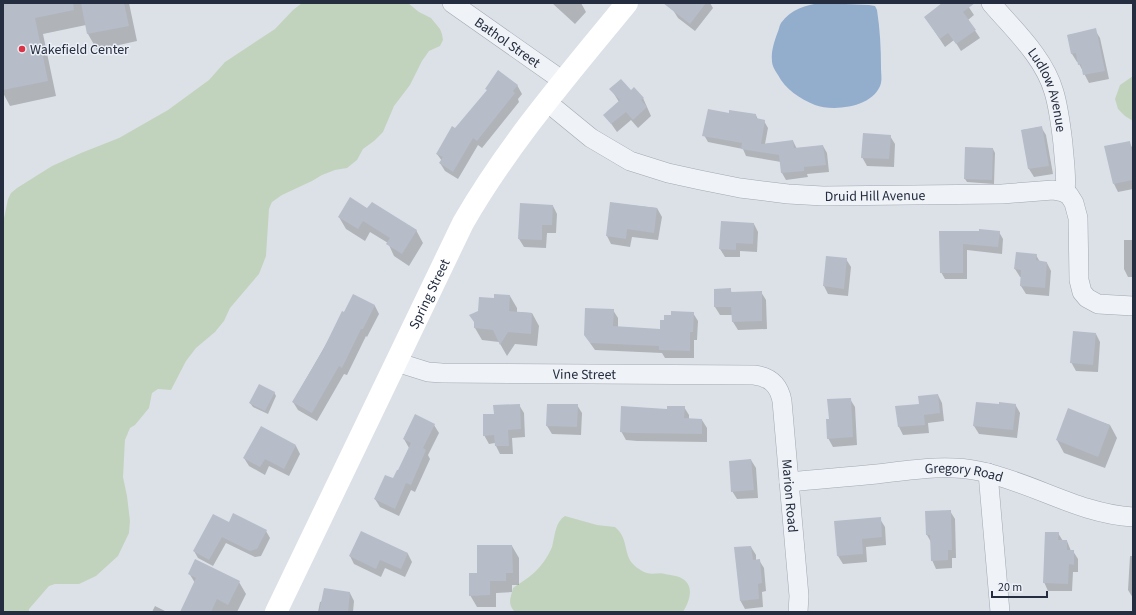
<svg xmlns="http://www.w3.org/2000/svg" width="1136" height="615" font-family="'Source Sans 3',sans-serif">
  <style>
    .green { fill: #c2d3bd }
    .water { fill: #93adcc }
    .shadow { fill: #0003 }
    .building { fill: #b6bcc8 }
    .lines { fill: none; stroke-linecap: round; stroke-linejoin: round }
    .street-casing { stroke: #a1a8b2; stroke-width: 20 }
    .street { stroke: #eff2f6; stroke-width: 19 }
    .secondary { stroke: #fff; stroke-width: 22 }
    .poi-dot { fill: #db3348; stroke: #ecf0f6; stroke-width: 1.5 }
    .labels { text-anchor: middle; stroke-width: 3; stroke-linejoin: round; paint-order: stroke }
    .street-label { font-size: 14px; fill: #252e40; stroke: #ecf0f6 }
    .poi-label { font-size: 14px; fill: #252e40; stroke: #ecf0f6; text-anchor: start }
  </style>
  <rect width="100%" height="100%" fill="#dce1e8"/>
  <path class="green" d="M302,3H408L419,12L431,18L440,29L442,34L443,40L440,46L429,51L422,61L410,85L394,106L383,132L374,141L363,149L357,160L347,168L335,170L322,175L312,181L282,195L272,202L269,209L266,256L259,274L230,308L224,321L215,332L196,348L186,361L171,390L158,389L152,393L149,408L135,425L130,428L125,440L123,477L127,496L130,521L129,533L118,556L96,576L79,584H55L49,586L29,609V612H3V223L8,199L11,193L17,188L52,166L81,153L119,138L168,110L209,80L225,62L275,29L293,10Z
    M1133,76V121L1125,116L1118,109L1115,99L1120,85Z
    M565,516L597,525L615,527C629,538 623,555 634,565C637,568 643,572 647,573C653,575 660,572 665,574C670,575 679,576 683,579C695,587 689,602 683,612L514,611C507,603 511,597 513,588C523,581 535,574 542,564C546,559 550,552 552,547C555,536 555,522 565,516Z"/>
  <path class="water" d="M821,3L869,5L875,6L877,10C880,29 881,49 881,68C881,73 882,79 881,83C875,107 834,112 815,105C800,99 785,89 778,75C775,70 772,66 772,61C771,51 774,43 777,34C779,30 779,26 781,23C791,9 806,5 821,3Z"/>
  <path class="shadow" d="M3,3H129L137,41L97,50L88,34L86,25L43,34L56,96L10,106L3,93Z
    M552,3H581L586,12L575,24Z
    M679,3H710L713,8L695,31L678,18L673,10Z
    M944,3H966L974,15L968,20L980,38L961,51L954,40L945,47L925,17Z
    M1095,30L1100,38L1109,79L1089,83L1078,62H1077L1072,54L1068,35Z
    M517,85L522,94L518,99L519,102L482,148L478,145L458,179L445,171L440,163L442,161L437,154Z
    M611,89L631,92L643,98L651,116L638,128L631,120L617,132L605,115L619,102Z
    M730,114L756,115L758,120L764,121L768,128L765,144L793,141L797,149L823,146L827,153L829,172L807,174L808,177L786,180L782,173L781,162L746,156L743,149L708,142L704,135Z
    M1041,127L1046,135L1053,174L1034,177L1029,169L1022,130Z
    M890,136L895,144L894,167L867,166L862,157Z
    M1129,142L1133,149V189L1118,192L1114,184Z
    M993,149L995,153L994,184L967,182L965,179Z
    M611,203L657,208L662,217L658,240L632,237L630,247L611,244L607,236Z
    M553,206L557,214L556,233H547L546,248L524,247L519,239Z
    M368,210L416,230L423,243L409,266L394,256L388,243L370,232L365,241L346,229L339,217Z
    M754,224L758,232L757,252L740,251V257H725L720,249Z
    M940,232H999L1003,239L1002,254L967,250V279H945L941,272Z
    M1124,240H1133V277H1128L1124,269Z
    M1036,255L1040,262L1047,263L1051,271L1049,296L1026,294L1021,286L1022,277H1020L1015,269Z
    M827,257L846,259L851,267L848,296L828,294L824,286Z
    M730,289L732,293L761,292L766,300L767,329L738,330L733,322V315H720L715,307V290Z
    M354,295L375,306L379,314L367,337L366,336L347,375L344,374L317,421L298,410L293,402Z
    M510,296L517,308V312L532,313L539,326L537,346L515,344L507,356L499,342L482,340L475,328L479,312L495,299Z
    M613,310L618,318V328L661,330L693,313L698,321L697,340H694V358H665L662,353L595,350L590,343Z
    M1096,334L1100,342L1098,372L1076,371L1071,362Z
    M274,392L276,396L268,414L253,407L250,403Z
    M938,395L942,403L944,421L928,423L929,433L903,435L899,427L896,407L920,405Z
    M850,399L855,407L857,445L833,447L828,438L830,420Z
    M1015,404L1020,413L1017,438L979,434L974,426L1000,405Z
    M519,405L524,413L525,437L512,438L513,454H500L496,446L495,443L489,444L484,435L495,415Z
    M577,405L582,413L581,435L552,434L547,426Z
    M684,407L689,415V420H702L707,428V442L637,441L626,440L621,431L668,410Z
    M1068,410L1110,425L1117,438L1105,468L1064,453L1057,440Z
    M434,425L439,433L428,455L430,459L415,492L411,490L399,516L380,507L375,499L394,479L398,472L409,448L404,439Z
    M261,428L296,446L300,454L289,476L269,466L265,475L249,466L244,458Z
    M751,460L756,468L758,498L737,499L732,491Z
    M950,511L955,519L956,558H952V568L936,569L932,560L931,542L927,535Z
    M880,519L885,527L886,545L866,547L867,562L843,564L838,556L835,522Z
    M229,523L266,531L270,538L261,556L255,557L226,543L213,566L198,558L194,551Z
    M361,533L408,554L412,562L405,577L385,568L381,577L354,564L350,556Z
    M1058,533L1063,541H1067L1071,551H1073L1078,559V572H1073L1072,591H1048L1044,582Z
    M512,546L519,558V585H512V592L496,593V607H477L470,595L478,574Z
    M751,547L756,555V560H759L764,568L766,591L762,592L763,607L745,609L740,600Z
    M1130,556H1133V598L1128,590Z
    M189,573L239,582L246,594L237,612H189L195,583Z
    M350,593L354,601L353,612H318L320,602Z
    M155,606L167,612H152Z"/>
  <path class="building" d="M3,3H73L74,10L35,18L48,81L3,90Z
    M81,3H124L129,26L87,34Z
    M663,3H706L690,24Z
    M942,3H975L963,12L976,30L956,44L948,33L940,39L924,17Z
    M1096,28L1105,71L1083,75L1081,64L1078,65L1076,53L1071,54L1067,35Z
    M498,70L518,85L513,91L515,93L477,141L473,138L453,172L439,163L443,157L436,154L452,126L455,128L487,90L485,89Z
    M621,79L631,90L634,87L644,98L641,100L647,107L633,120L626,112L611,124L603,115L620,100L609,89Z
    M708,109L729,113V110L756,114V118L765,120L761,144L793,140L794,148L823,145L826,165L804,167V171L781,173L779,155L741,149L742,143L702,136Z
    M1042,126L1049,166L1028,169L1021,130Z
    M863,133L891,135L889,159L861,158Z
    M1130,141L1133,156V180L1113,184L1104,146Z
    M965,147L993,148L992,180L964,179Z
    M350,197L367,208L372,202L417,230L402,254L386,244L390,238L363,221L358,229L338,217Z
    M610,202L657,208L654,233L627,229L626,239L606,236Z
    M520,203L553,205L552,225H542V240L518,239Z
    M721,221L754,223L753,244L736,243V250L719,249Z
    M979,229L1000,231L998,247L963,244V273H940L939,231H979Z
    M1016,252L1037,254L1036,260L1047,262L1045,288L1020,286L1021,270L1014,269Z
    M826,256L847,258L844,289L823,286Z
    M731,288V292L762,291V321L732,322L731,307H714V289Z
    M353,294L375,305L363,329H361L342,368L339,366L312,413L292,402L323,350L342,311L344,312Z
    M494,294L510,295L509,311L532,313L531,334L508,332L500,345L493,330L474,328V322L469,315L478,311L479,297L494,298Z
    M585,308L614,309L613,326L660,329V320H664V315H671V311L694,312L693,332H690V351L659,350V346L590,343L584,335Z
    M1073,331L1096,333L1093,365L1070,363Z
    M259,384L275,392L265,411L249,403Z
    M938,394L940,413L924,415L925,425L898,427L895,406L919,404L918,396Z
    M851,398L853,437L827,439L826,419H829L827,399Z
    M976,402L999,404V402L1016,404L1013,430L973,426Z
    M520,404L521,429L508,430L509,446H495L494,435L483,436V414H494L493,405Z
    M547,404H578L577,427L546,426Z
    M621,406L667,409V406H685L684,418L702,419V434L632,433L620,432Z
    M1068,408L1110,425L1098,457L1056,440Z
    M415,414L435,424L423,448L426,450L411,485L406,483L395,509L374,499L385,475L393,478L397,470H398L411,443L403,439Z
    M261,426L296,445L284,469L265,459L260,467L243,458Z
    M751,459L754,490L731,492L729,461Z
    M951,510L952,550H948V560L931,561L930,535H926L925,511Z
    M233,513L267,530L257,549L250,551L222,537L209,560L193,551L213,514L229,522Z
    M881,517L882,537L862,539L863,554L837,556L834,521Z
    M361,531L408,553L401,569L380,560L376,569L349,556Z
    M1045,532H1059L1058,540H1067V550H1074V565L1069,564L1068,584L1043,583Z
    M477,545H512L513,573H506V581H490V595L469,596V573H477Z
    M751,546L753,560L760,559L762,583L758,584L759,599L740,601L734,547Z
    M195,559L240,581L228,605L217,599L211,612H180L196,578L188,574Z
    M324,588L350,592L348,612H319Z"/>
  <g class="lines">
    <defs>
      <g id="street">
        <path id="s1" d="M452,3L563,81"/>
        <path id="s2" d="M991,3C1014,30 1044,57 1054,92C1059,109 1061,127 1063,144C1064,160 1067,176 1065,192"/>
        <path id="s3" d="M547,102L591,138L630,161L668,173L700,180L740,188L788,194L823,196L1002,194L1053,190L1063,192L1069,195L1074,203L1078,218L1079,280L1082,292L1087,298L1098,304L1133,306"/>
        <path id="s4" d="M396,362L428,372L442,373L754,375C770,377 779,385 782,401L799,596L798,612"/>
        <path d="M988,473L1000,612"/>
        <path id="s5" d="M789,482C818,479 848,477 877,474C911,470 946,464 979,471C1032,482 1079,514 1133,517"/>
      </g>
    </defs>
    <use href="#street" class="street-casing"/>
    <use href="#street" class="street"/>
    <path class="secondary" id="s6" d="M276,612L463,223C509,143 569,74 627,3"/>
  </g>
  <circle class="poi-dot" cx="22" cy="49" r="4"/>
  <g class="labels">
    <g class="street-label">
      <text dy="5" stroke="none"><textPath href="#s1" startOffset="68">Bathol Street</textPath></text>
      <text dy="5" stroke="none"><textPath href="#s2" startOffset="106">Ludlow Avenue</textPath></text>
      <text dy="5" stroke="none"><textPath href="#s3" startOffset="351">Druid Hill Avenue</textPath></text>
      <text dy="5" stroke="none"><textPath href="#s6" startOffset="353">Spring Street</textPath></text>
      <text dy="5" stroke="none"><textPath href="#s4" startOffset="190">Vine Street</textPath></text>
      <text dy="5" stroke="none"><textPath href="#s5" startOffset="176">Gregory Road</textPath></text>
      <text dy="5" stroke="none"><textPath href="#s4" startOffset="496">Marion Road</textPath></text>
    </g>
    <g class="poi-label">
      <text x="30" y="54">Wakefield Center</text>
    </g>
  </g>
  <rect width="1136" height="615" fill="none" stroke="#252e40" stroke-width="8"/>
  <path d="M992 591v6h55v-6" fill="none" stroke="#252e40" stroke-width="2"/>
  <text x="998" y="591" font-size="12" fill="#252e40" stroke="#ecf0f6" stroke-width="3" paint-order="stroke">20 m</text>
</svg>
